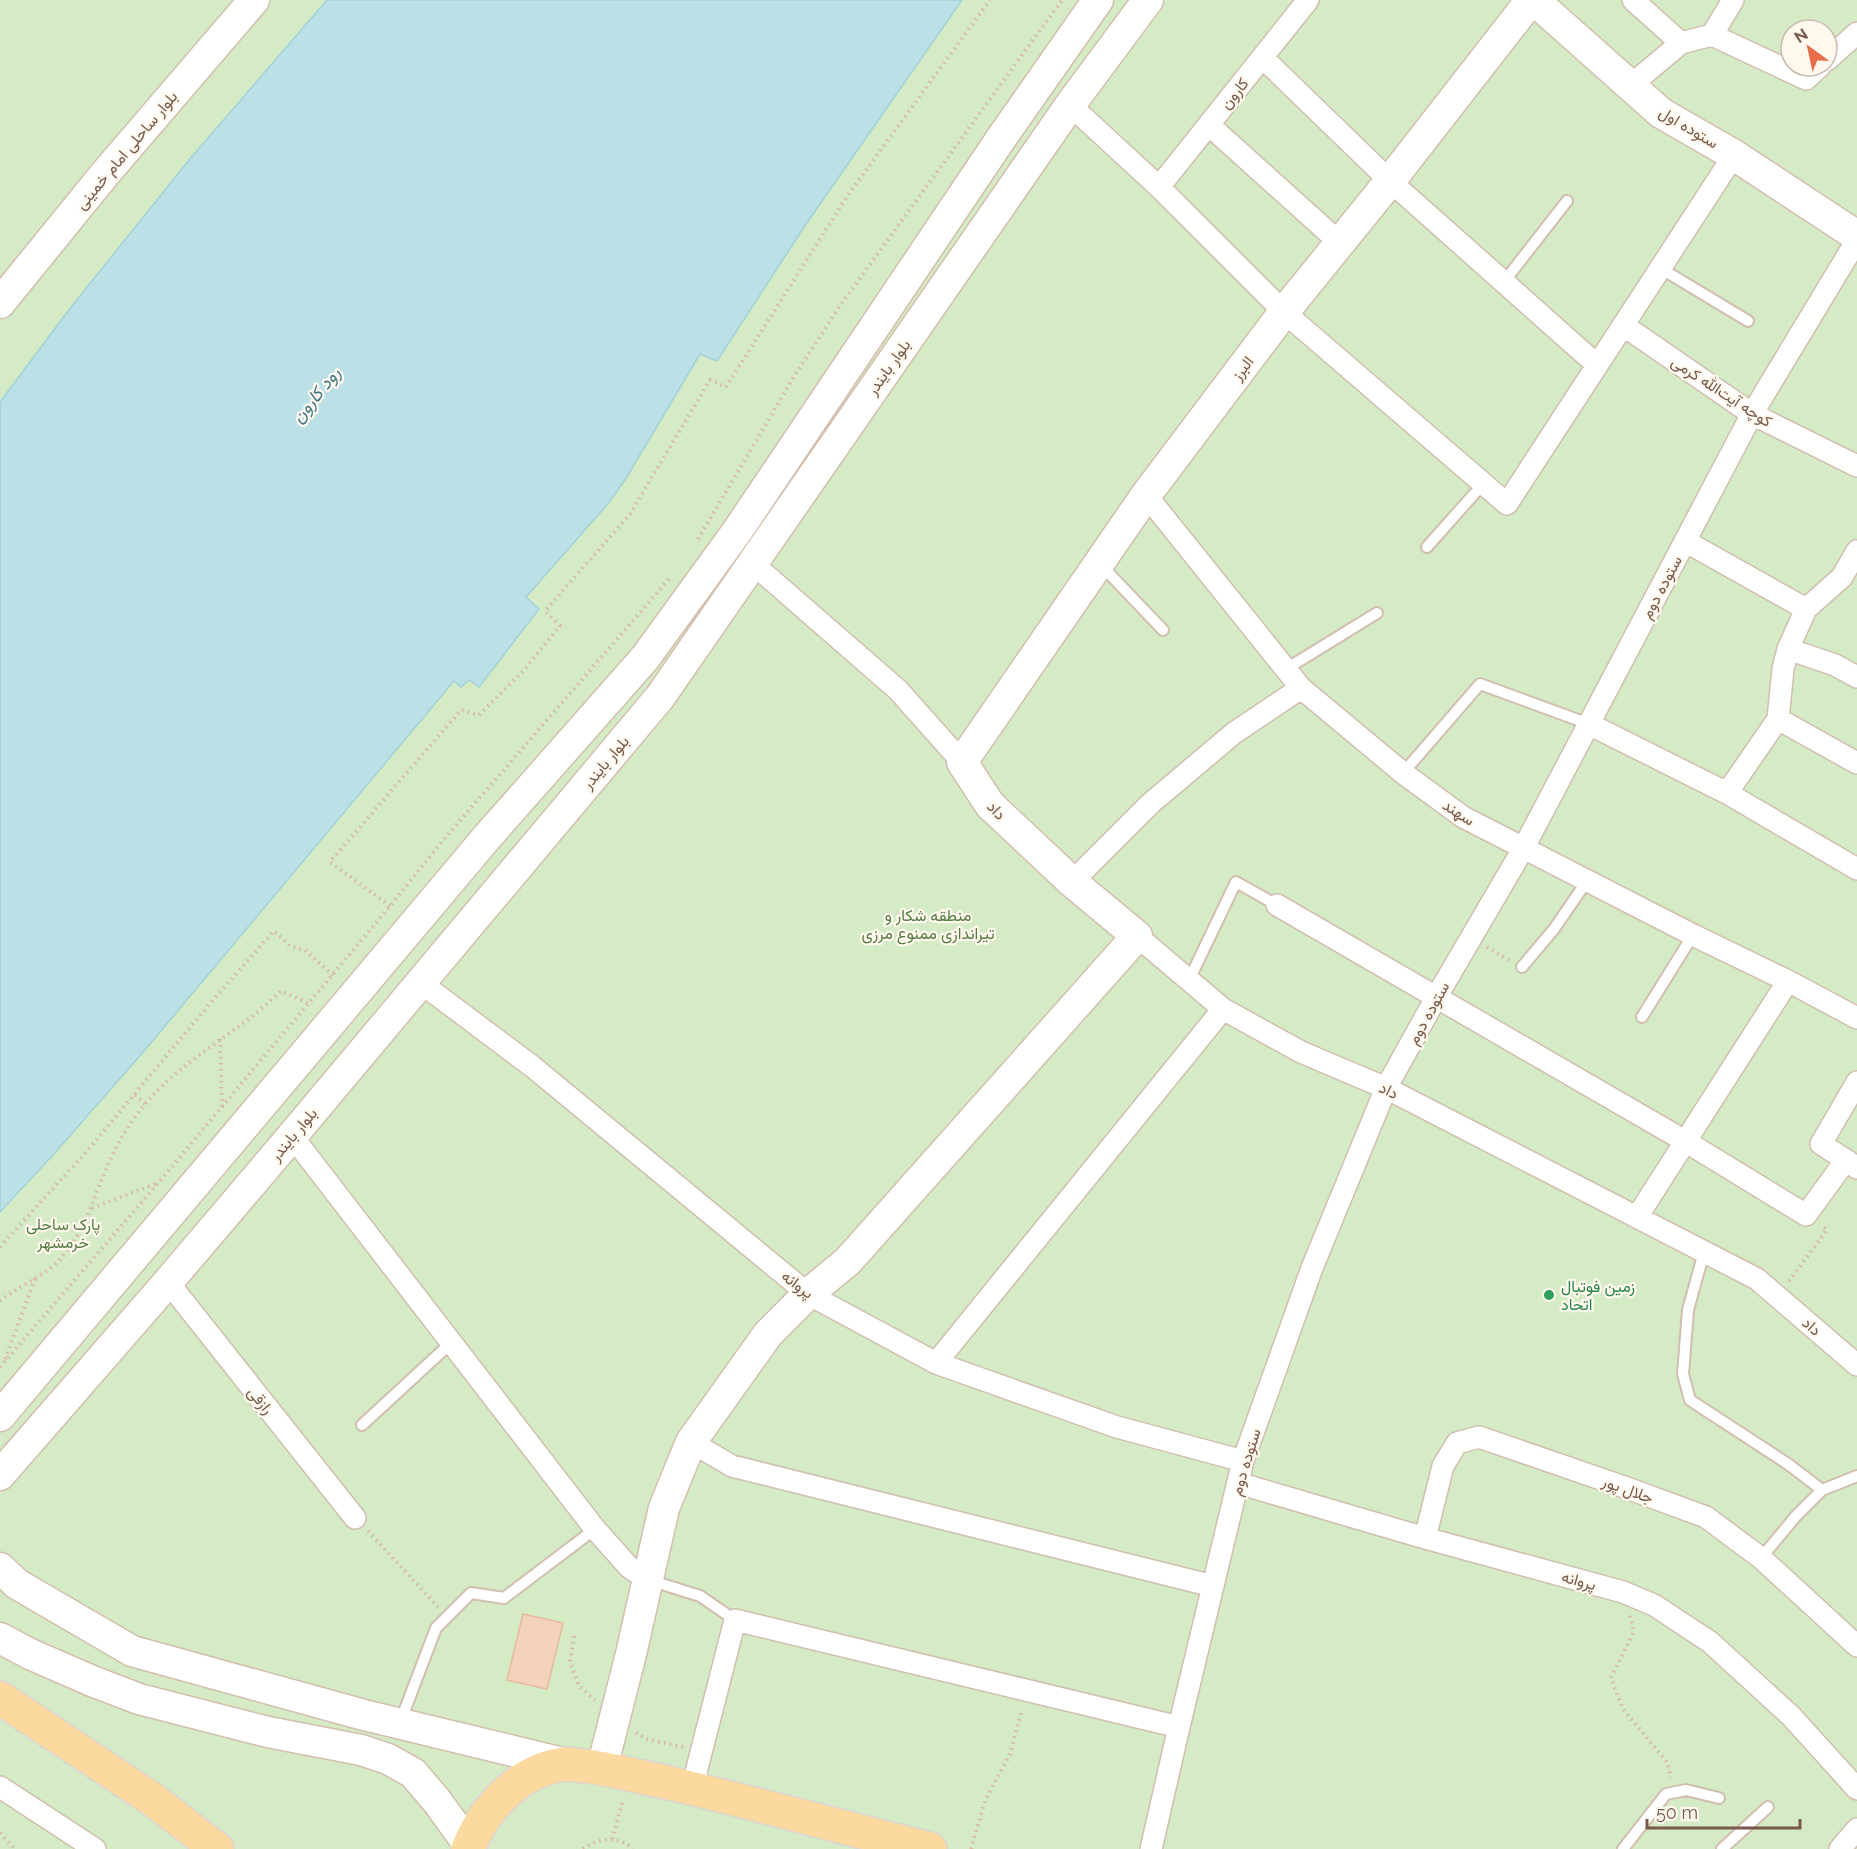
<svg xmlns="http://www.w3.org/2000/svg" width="1857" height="1849" font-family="Raleway,Vazirmatn,sans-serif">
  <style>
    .green { fill: #d5ebc5; fill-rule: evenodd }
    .water { fill: #bbe1e7; stroke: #a1d1d9; stroke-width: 1.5 }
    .building { fill: #f3d3be; stroke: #e6b99e; stroke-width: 1.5 }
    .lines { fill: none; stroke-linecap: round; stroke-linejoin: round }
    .lane-casing { stroke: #d1beaf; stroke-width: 14 }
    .street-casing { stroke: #d1beaf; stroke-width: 24 }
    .secondary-casing { stroke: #d4bead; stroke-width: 33 }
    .primary-casing { stroke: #dcd4d0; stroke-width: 36 }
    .path { stroke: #d8b6a1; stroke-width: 4; stroke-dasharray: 1.5 4.5; stroke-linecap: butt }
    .lane { stroke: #fff; stroke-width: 10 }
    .street { stroke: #fff; stroke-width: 21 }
    .secondary { stroke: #fff; stroke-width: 30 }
    .primary { stroke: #fcd99f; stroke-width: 33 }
    .leisure-dot { fill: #2e9e5b; stroke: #fff8ee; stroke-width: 2 }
    .labels { text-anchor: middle; stroke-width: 4.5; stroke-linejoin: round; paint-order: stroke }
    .street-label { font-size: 16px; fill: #775a4b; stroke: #fff8ee }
    .park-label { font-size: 16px; fill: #547d42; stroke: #fff8ee }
    .leisure-label { font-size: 16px; fill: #27864d; stroke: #fff8ee; text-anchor: start }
    .water-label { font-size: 18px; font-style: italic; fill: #407983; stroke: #fff8ee }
  </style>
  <rect width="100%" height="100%" fill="#fdf4e7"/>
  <path class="green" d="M0,0H1857V1849H0ZM1791,30H1827V66H1791Z"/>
  <path class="water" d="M327,0H962L806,224L717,361L700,354L625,480L607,505L526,597L539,609L479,687L469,680L461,687L454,681L145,1050L54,1154L0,1212V402L68,311L189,160Z"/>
  <path class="building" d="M523,1614L563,1623L547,1689L507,1680Z"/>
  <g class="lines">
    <defs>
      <path id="lane" d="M1660,268L1748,321
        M1503,283L1567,201
        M1427,547L1483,484
        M1101,565L1163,630
        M1286,669L1377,613
        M1403,773L1480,684L1589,724
        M1522,967L1554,929L1587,881
        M1189,980L1236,882L1277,905
        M1642,1017L1693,935
        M1704,1252L1688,1310L1683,1374L1690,1400L1788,1464L1822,1490
        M362,1425L452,1342
        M1761,1558L1796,1516L1822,1490L1857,1476
        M649,1580L700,1596L735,1620
        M401,1720L436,1628L471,1593L504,1598L595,1529
        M1623,1849L1666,1794L1686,1790L1719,1798
        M1722,1849L1768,1807"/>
      <path id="street" d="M1633,0L1681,43
        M1712,35L1806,79L1820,66
        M1263,58L1390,181L1597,365
        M1827,60L1857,33
        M1631,85L1681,43L1712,35L1733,0
        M1070,105L1159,187L1284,312L1507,504L1734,155
        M1209,125L1340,243
        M1159,187L1308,0
        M1623,325L1752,414L1857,466
        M1146,495L1301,688L1403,773L1463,817L1693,935L1788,981L1857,1018
        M1685,541L1806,609
        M752,563L898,690L962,762
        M1788,649L1835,665L1857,677
        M1778,719L1857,763
        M1589,724L1727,793L1857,869
        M1727,793L1778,719L1783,669L1788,649L1806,609L1842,577L1857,551
        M1072,882L1151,803L1234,733L1301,688
        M1277,905L1685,1141L1806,1215L1846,1160L1857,1168
        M1137,936L1223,1009L1301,1052L1386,1088L1757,1279L1857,1365
        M421,983L533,1067L808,1294L936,1363L1117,1427L1243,1461
        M292,1136L595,1529L629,1567L648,1580
        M1846,1160L1821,1144L1857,1082
        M1637,1217L1788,981
        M168,1282L355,1518
        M936,1363L1223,1009
        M691,1442L732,1466L1213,1586
        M1238,1483L1425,1538L1623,1592L1654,1605L1710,1642L1791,1716L1857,1789
        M1425,1538L1443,1466L1457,1443L1479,1437L1627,1488L1706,1517L1761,1558L1857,1646
        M0,1787L95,1849
        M692,1788L735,1620L1179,1727
        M1151,1849L1179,1727L1243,1461L1312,1268L1386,1088L1437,996L1523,849L1752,414L1857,240
        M1840,1849L1857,1829"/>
      <path id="secondary" d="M1534,0L1661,113L1734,155L1857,236
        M0,303L104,175L254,0
        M0,1416L488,836L645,658L738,530L1000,140L1098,0
        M0,1475L168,1282L292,1136L660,697L1070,105L1148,0
        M0,1568L17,1584L132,1651L364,1715L567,1764
        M0,1638L30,1654L92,1681L139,1699L268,1732L361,1750L388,1759L413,1773L436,1800L469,1845
        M602,1768L631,1654L664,1508L691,1442L768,1334L808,1294L848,1261L1137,936L1072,882L990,805L962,762L1146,495L1284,312L1390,181L1531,0"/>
      <path id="primary" d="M0,1698L152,1799L217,1849
        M468,1849C484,1808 520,1769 566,1764C572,1764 579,1766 585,1766C610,1769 635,1776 661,1781C751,1802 840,1827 930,1849"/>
    </defs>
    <use href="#lane" class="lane-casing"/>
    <use href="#street" class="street-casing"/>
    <use href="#secondary" class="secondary-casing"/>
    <use href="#primary" class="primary-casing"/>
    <path class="path" d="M698,539L795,375L842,303L1062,0
      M390,906L330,862L461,710L479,715L523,671L560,626L545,611L630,514L710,380L726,387L848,195L990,0
      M1487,947L1509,960
      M220,1039L222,1107
      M135,1095L145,1104
      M92,1208L158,1183
      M0,1247L87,1151L213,1000L274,931L290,946L305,950L333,975
      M1789,1281L1827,1230L1822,1226
      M0,1301C20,1285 46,1276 63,1256C85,1231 94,1196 107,1167C117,1144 129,1123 145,1104C174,1070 214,1045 250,1018C261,1010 271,1000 281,991L308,1003
      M5,1359L35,1279
      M0,1367L159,1182L390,906L445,838L669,579
      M368,1531L438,1607
      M1630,1616L1634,1632L1611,1678L1623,1709L1667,1762L1671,1778
      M574,1636L570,1662L579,1686L595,1700
      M636,1733L646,1739L683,1747
      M0,1833L15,1849
      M612,1839L623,1800
      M583,1849C598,1838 618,1835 633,1849
      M971,1849L985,1801L1010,1754L1022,1710"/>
    <use href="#lane" class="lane"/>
    <use href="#street" class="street"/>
    <use href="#secondary" class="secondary"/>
    <use href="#primary" class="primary"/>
  </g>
  <circle class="leisure-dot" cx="1549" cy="1295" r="6"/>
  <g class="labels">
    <g class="street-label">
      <text transform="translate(1234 93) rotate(-51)" y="6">کارون</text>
      <text transform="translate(1689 127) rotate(31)" y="6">ستوده اول</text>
      <text transform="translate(126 150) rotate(-50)" y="6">بلوار ساحلی امام خمینی</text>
      <text transform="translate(888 367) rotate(-55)" y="6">بلوار بایندر</text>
      <text transform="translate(1242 368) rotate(-53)" y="6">البرز</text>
      <text transform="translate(1722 391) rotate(33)" y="6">کوچه آیت‌الله کرمی</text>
      <text transform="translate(1661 587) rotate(-62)" y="6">ستوده دوم</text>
      <text transform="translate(605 762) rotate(-50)" y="6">بلوار بایندر</text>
      <text transform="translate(997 810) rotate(47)" y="6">داد</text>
      <text transform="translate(1459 812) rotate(33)" y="6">سهند</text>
      <text transform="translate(1428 1013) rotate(-61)" y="6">ستوده دوم</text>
      <text transform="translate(1389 1090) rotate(26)" y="6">داد</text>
      <text transform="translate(293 1134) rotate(-50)" y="6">بلوار بایندر</text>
      <text transform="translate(798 1284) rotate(37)" y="6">پروانه</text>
      <text transform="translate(1812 1326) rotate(41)" y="6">داد</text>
      <text transform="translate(261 1400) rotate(51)" y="6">رازقی</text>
      <text transform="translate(1245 1462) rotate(-73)" y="6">ستوده دوم</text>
      <text transform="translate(1628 1489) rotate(20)" y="6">جلال پور</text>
      <text transform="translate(1579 1580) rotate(15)" y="6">پروانه</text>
    </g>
    <g class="park-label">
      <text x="928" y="921">منطقه شکار و<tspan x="928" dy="18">تیراندازی ممنوع مرزی</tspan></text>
      <text x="63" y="1230">پارک ساحلی<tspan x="63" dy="18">خرمشهر</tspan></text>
    </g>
    <g class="leisure-label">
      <text x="1561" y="1292">زمین فوتبال<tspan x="1561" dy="18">اتحاد</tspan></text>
    </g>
    <g class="water-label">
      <text transform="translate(316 395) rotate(-51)" y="6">رود کارون</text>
    </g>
  </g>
  <g transform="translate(1809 48) rotate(327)"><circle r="28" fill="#fff8ee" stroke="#c9b9ad" stroke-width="1.5"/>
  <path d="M0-4.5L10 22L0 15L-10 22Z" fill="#e86d4b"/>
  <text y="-9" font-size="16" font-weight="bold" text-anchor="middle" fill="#775a4b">N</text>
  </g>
  <path d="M1647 1819v9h153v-9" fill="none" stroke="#775a4b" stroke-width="3"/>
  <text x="1656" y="1819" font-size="18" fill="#775a4b" stroke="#fff8ee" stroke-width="4.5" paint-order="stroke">50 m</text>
</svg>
